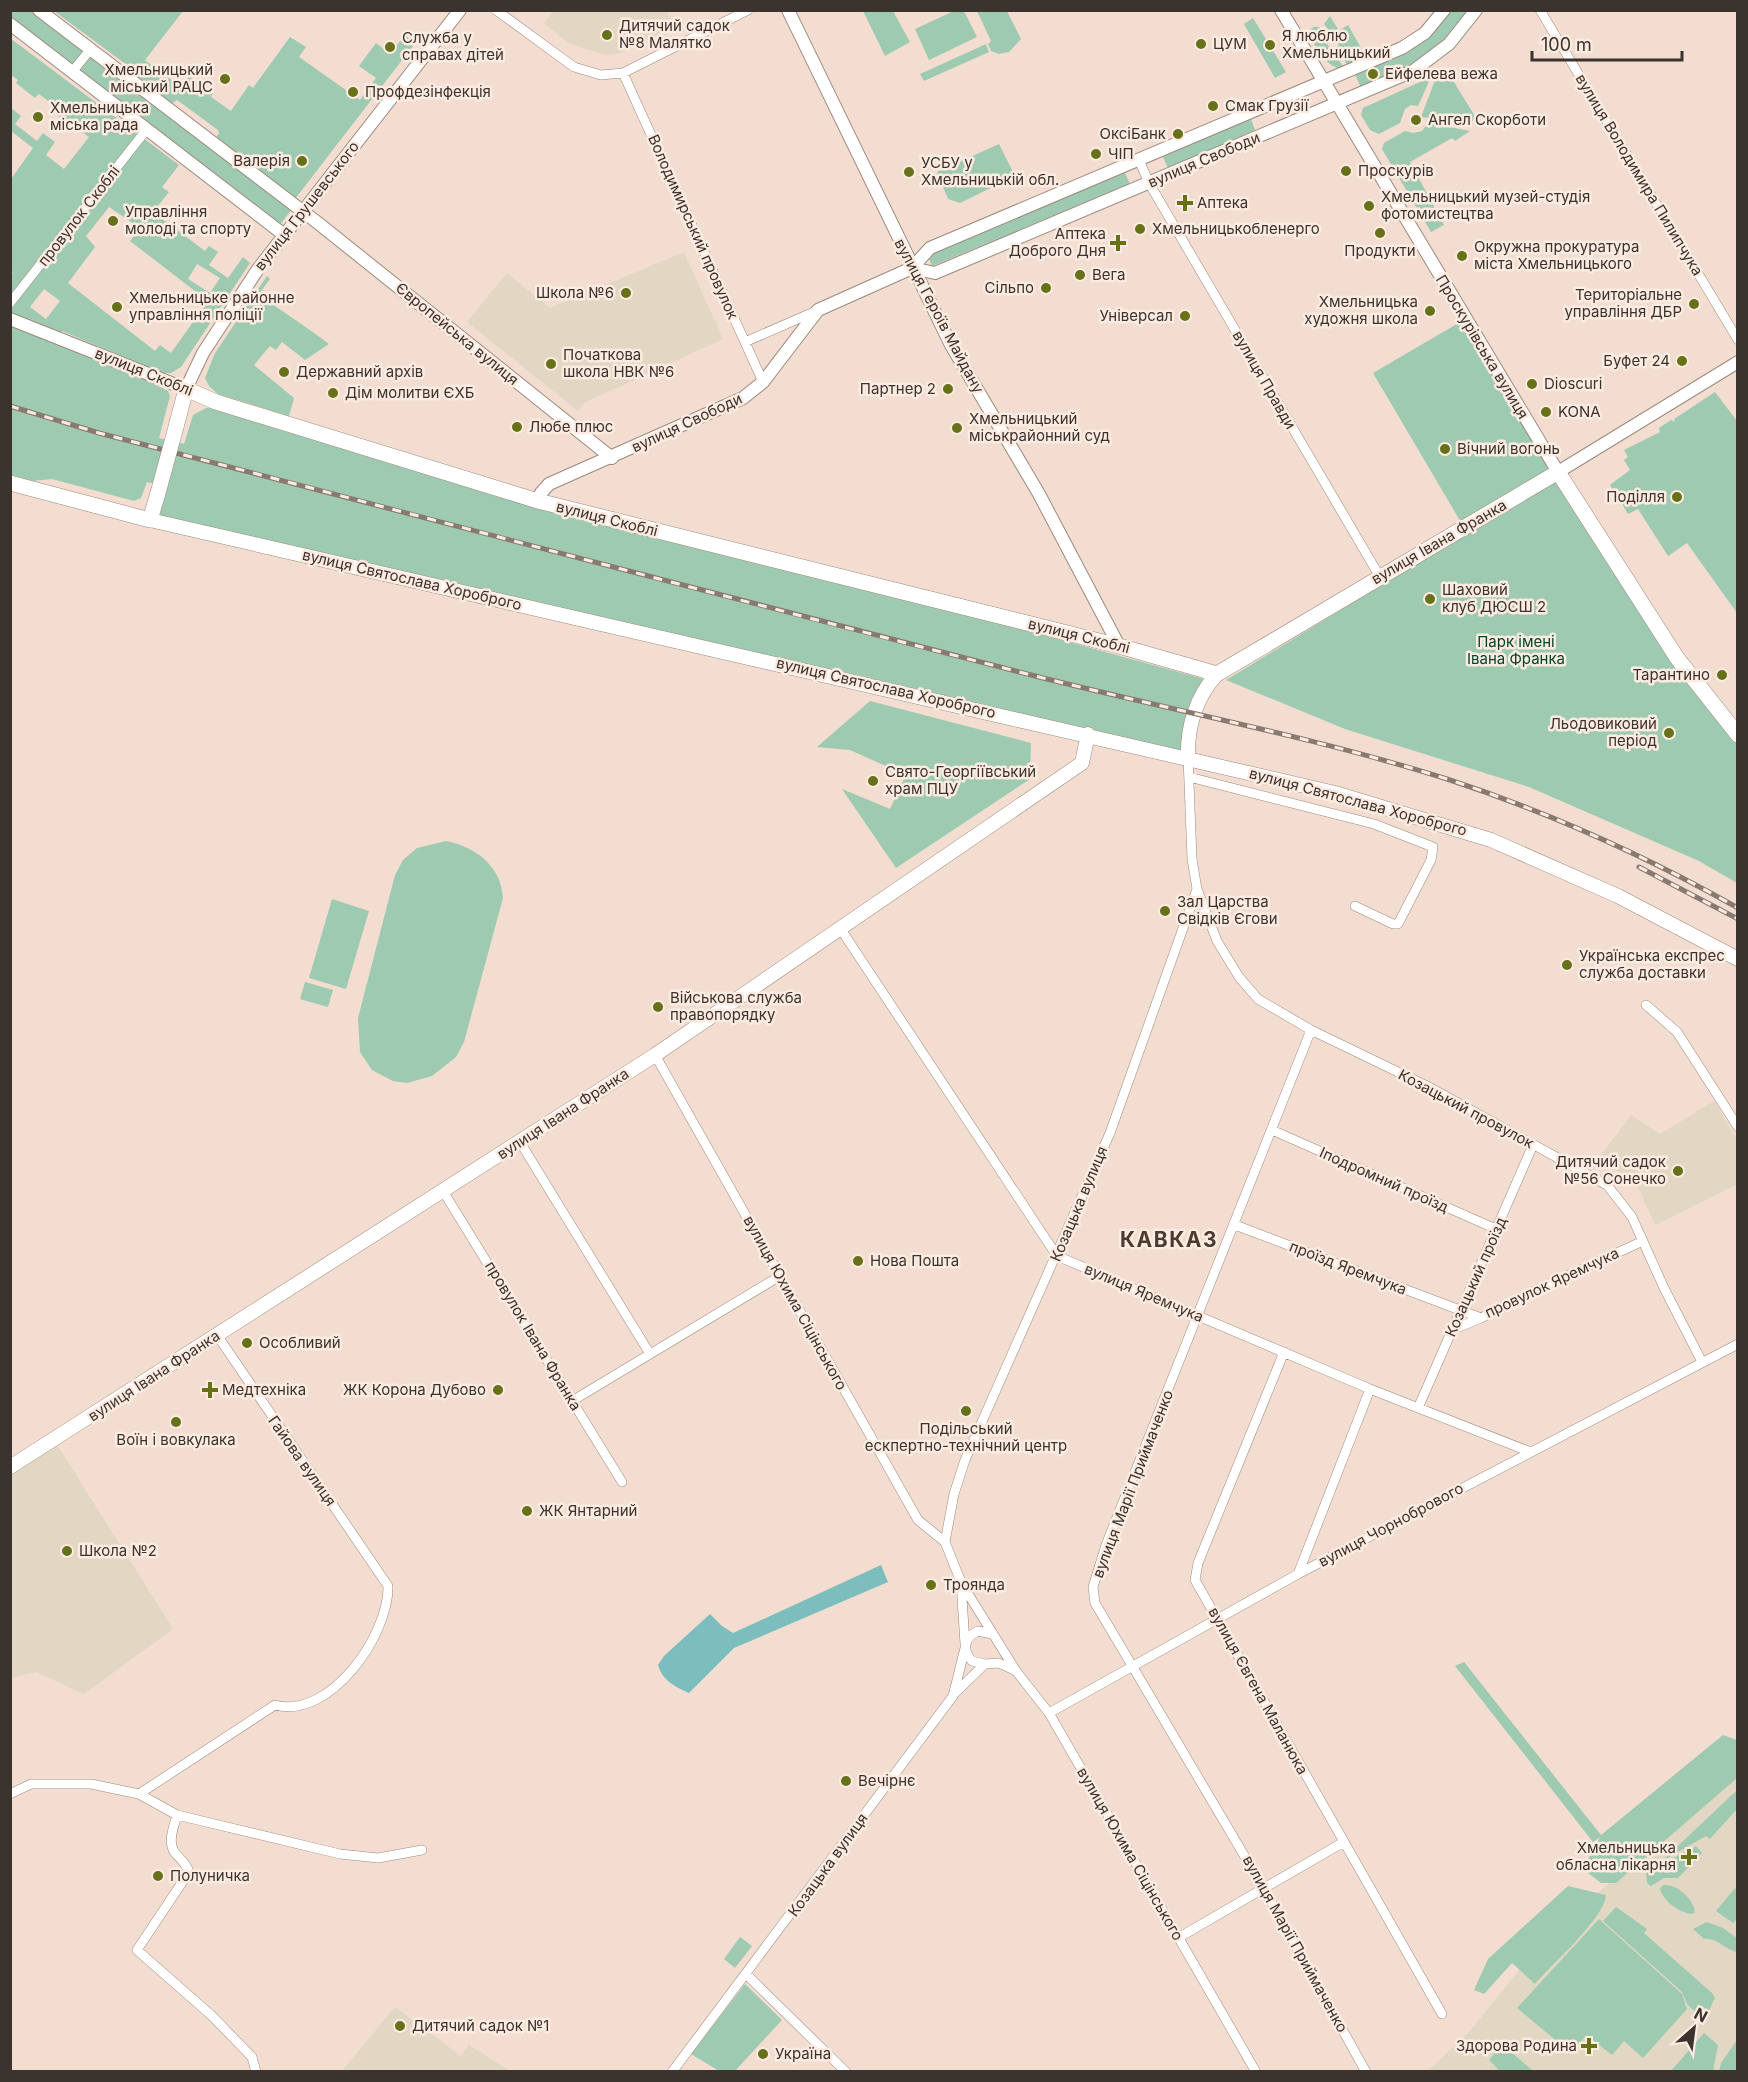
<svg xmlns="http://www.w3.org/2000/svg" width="1748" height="2082" font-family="Inter,sans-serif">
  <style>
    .education { fill: #e2d7c2 }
    .medical { fill: #e1d7c2 }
    .green { fill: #9ecab1; fill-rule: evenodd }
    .water { fill: #7cbdbe }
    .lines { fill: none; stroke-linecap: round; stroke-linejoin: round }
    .minor-casing { stroke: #9c897d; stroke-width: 10 }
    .tertiary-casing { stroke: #9c897d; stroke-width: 14 }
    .secondary-casing { stroke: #9c897d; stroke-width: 15 }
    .primary-casing { stroke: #9c897d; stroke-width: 16 }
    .minor { stroke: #fff; stroke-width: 9 }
    .tertiary { stroke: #fff; stroke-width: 12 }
    .secondary { stroke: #fff; stroke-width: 14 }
    .primary { stroke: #fff; stroke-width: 15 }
    .rail-casing { stroke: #887a71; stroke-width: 5 }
    .rail { stroke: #fcebe0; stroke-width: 3; stroke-dasharray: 9; stroke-linecap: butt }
    .primary-bridge-casing { stroke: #9c897d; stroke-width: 16; stroke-linecap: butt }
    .primary-bridge { stroke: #fff; stroke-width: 15 }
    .poi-dot { fill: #67711a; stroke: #fcebe0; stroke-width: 2 }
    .labels { text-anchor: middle; stroke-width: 5; stroke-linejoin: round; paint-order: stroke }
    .poi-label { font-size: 15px; fill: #3b332d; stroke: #fcebe0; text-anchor: start }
    .street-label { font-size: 15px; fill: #3b332d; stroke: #fcebe0 }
    .park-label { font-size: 15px; fill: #00442a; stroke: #fcebe0 }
    .district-label { font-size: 21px; font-weight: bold; letter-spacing: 1.5px; fill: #4c3b30; stroke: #fcebe0 }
  </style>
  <rect width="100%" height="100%" fill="#f2ddd0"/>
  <path class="education" d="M666,10L674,27L620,53L605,55L568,43L544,23L554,11Z
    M684,252L723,339L584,403L578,411L467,322L507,273L550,308Z
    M1714,1101L1737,1140V1184L1655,1225L1637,1185L1599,1158L1631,1115L1660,1134Z
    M56,1443L173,1629L84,1694L36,1672L11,1678V1472Z
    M395,2007L461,2056L469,2045L510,2071H342Z"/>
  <path class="medical" d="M1737,1774V2071L1427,2072L1470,2031L1544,1939Z"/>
  <path class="green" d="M956,10L964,11L977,37L929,60L915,29Z
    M10,11H34L292,209L279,226L11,20Z
    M54,11H183L145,60L182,88L189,76L213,93L211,97L231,111L249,85L253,88L290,37L306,47L299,57L360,100L376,78L359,66L376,43L390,54L405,35L416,42L295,199L215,139L219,133L218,130L177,100L170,105L132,76L135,71Z
    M863,11H893L910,42L885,56Z
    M977,11H1007L1021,39L1009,52L999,54L991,51L988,44L991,41Z
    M1451,11H1469L1446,41L1411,66L1361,88L1355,74C1392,58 1426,44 1451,11Z
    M1330,16L1339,31L1348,25L1365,55L1347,65L1337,47L1339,45L1324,24Z
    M1253,18L1286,72L1275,78L1244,24Z
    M1314,27H1320V32L1329,42L1327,44L1343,66L1338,68C1325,64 1310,44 1311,29Z
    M10,38L179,165L162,187L169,192L153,212L205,251L209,246L218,252L209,265L228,278L243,257L250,263L181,367L171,373H161L62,331L59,337L168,391L170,396L159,438L184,444L193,415L206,408H214L1211,681L1184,752L155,517L164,486L147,482L141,498L134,501L52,479L33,481L11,475L10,276L13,272L10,270L11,179L33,148L11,131V108L21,116L15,124L37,141L43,133L55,142L46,155L64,169L89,137L57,115L60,110L39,94L35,98L16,83L18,80L11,75ZM109,207L140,228L130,241L208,301L171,353L160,345L155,351L68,283L95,247L86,236ZM197,264L220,278L210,293L188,279ZM44,289L60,301L46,319L30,307Z
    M986,44L989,52L924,81L920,74Z
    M1446,69L1476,118L1471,122L1421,117L1437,75Z
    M1431,77L1418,106L1411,105L1405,109L1400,123L1379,134L1370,130L1361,115L1363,108Z
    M1251,119L1255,130L1168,168L1163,157Z
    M1428,123L1470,131L1455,141L1452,138L1410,162L1444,225L1431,232L1382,149L1384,143L1405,131L1413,133L1422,131Z
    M999,144L1015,176L960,203L948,199L937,172Z
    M1125,173L1130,184L932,266L927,254Z
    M267,276L270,279L259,294C282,312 306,326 329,344L305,360L282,342L276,350L270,346L254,365L294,398L289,416L218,394L209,386L205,378L215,353Z
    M1462,321L1552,471L1462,524L1373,373Z
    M1715,392L1737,421V613L1687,543L1668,556L1638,509L1628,514L1610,485L1630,470L1624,460L1628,457L1624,450L1660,432L1659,428L1671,420L1675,422L1674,419Z
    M1557,478L1737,741V883L1699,861L1529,787L1345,729L1226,680Z
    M870,701L1031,743L1030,779L896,868L842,789L890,809L906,775L850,750L817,747Z
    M446,841C476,847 501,866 503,898L464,1042L456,1057L432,1076L407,1083L393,1081L372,1070L360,1052L358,1018L395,875L403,860L417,848Z
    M332,899L369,911L346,989L309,978Z
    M305,982L333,990L328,1007L300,999Z
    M1464,1662L1601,1835L1723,1735L1737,1740V1778L1616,1883H1601L1583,1869L1600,1837L1593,1842L1455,1666Z
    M1736,1791L1737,1809L1710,1839L1706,1836L1662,1861Z
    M1696,1846L1702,1853L1678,1878H1664L1651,1886L1647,1883L1646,1873Z
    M1663,1885C1678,1884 1691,1898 1695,1910L1693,1914C1681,1914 1663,1901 1660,1889Z
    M1568,1886L1606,1895C1604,1919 1552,1964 1535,1984L1512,1963L1484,1994L1474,1990L1488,1959Z
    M1735,1888L1737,1891V1919L1733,1923L1716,1911Z
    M1616,1907L1647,1929L1644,1933L1712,1993L1715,1998L1704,2020L1687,2004L1682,1992L1603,1921Z
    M1599,1919L1682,1994L1687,2009L1643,2058L1624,2041L1612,2055L1587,2035L1570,2052L1517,2008Z
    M1707,1922L1723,1928L1737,1938V1952C1725,1950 1717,1937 1704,1939L1693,1929Z
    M740,1937L752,1946L735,1968L724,1959Z
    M745,1984L782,2020L735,2071H719L691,2054Z
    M1704,2033L1718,2045L1713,2071H1671Z
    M1737,2040V2071H1719L1721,2063Z
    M1502,2044L1533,2071H1500L1489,2060Z"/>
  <path class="water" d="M881,1565L888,1582L734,1648L689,1693C674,1686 663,1681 658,1665L664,1656L710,1614L722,1626L733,1633Z"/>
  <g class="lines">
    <defs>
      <path id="minor" d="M496,10L574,67L601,75L623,73L748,10
        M1540,10L1738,340
        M72,72L90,50
        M623,73L763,382
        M1139,160L1149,183L1380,577
        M10,303L147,129
        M745,342L816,311
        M1189,777L1374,824L1433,847L1431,860L1398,924H1393L1355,906
        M1197,889L1217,941L1239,977L1258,999L1311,1030L1427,1086L1607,1185L1632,1217L1664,1288L1702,1362
        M840,928L1057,1256L1370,1389L1528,1451
        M1646,1005L1677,1032L1738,1127
        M1311,1030L1106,1545L1093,1587L1095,1603L1264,1889L1366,2072
        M655,1055L918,1520L945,1542
        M1272,1130L1496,1229
        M520,1142L650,1354
        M443,1191L622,1482
        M1235,1225L1481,1318L1534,1291L1643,1241
        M1452,1330L1481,1318
        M1284,1352L1198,1563L1195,1580L1442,2014
        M572,1401L780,1276
        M1418,1408L1533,1145
        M1298,1574L1370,1389
        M962,1584L1016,1671L1049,1713L1256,2072
        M965,1644L961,1582L945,1542L954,1494L965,1460L1110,1133L1197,889L1192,859L1188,757
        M985,1664L972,1661C962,1650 964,1637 978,1631L992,1634
        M955,1693L985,1664L999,1663L1014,1670
        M1049,1713L1298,1574L1738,1344
        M10,1794L31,1784H91L139,1794L177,1815L340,1854L378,1858L422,1850
        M139,1794L275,1705C330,1720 389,1635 388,1586L217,1335
        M177,1815C174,1826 167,1842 175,1853C181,1860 186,1863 189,1872L137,1950L211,2015L252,2057L256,2072
        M1178,1938L1342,1843
        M746,1974L846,2072
        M672,2072L953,1696L965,1648"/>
      <path id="tertiary" d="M39,10L318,223L612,458
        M788,10L951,345L1039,494L1119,646
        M1281,10L1558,472L1738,362
        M10,24L283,234
        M912,268L935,273L1413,71L1449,44L1476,10
        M10,319L186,389L203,353L258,269L460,10
        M538,501L541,493L549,484L743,398L763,382L818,310L912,268L930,248L1402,48L1425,33L1444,10"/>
      <path id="secondary" d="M150,520L1335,793L1491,840L1618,896L1738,959
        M1188,757C1187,727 1196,697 1217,674
        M10,1467L655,1055L1082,763L1088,734"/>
      <path id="primary" d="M176,427L186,389L216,402L538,501L1119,646L1217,674L1558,472L1677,658L1738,735
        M10,483L150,520L158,493"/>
    </defs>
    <use href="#minor" class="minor-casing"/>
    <use href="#tertiary" class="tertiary-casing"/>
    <use href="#secondary" class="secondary-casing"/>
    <use href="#primary" class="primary-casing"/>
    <use href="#minor" class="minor"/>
    <use href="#tertiary" class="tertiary"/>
    <use href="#secondary" class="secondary"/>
    <use href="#primary" class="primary"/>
    <defs>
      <path id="rail" d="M10,406L99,433C413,514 725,597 1039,677C1175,711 1314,737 1447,779C1548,812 1646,856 1738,908
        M1639,867L1738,919"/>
    </defs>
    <use href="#rail" class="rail-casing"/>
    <use href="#rail" class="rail"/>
    <defs>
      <path id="primary-bridge" d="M158,493L176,427"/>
    </defs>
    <use href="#primary-bridge" class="primary-bridge-casing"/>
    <use href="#primary-bridge" class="primary-bridge"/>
  </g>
  <g class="poi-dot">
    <circle cx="607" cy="35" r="6"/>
    <circle cx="1201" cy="44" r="6"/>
    <circle cx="1270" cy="45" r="6"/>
    <circle cx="390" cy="47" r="6"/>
    <circle cx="1373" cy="74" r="6"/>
    <circle cx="225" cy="79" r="6"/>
    <circle cx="353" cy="92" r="6"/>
    <circle cx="1213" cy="106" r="6"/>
    <circle cx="38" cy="117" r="6"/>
    <circle cx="1416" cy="120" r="6"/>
    <circle cx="1178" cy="134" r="6"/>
    <circle cx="1096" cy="154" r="6"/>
    <circle cx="302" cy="161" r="6"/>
    <circle cx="1346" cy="171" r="6"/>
    <circle cx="909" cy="172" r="6"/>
    <path d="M1182 194h6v6h6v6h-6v6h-6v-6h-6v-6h6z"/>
    <circle cx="1369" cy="206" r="6"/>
    <circle cx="113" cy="221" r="6"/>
    <circle cx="1140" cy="229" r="6"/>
    <circle cx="1380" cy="233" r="6"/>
    <path d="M1115 234h6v6h6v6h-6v6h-6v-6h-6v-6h6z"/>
    <circle cx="1462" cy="256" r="6"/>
    <circle cx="1080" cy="275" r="6"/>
    <circle cx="1046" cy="288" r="6"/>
    <circle cx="626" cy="293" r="6"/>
    <circle cx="1694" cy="304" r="6"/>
    <circle cx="117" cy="307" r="6"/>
    <circle cx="1430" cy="311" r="6"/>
    <circle cx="1185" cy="316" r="6"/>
    <circle cx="1682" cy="361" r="6"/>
    <circle cx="551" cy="364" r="6"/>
    <circle cx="284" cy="372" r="6"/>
    <circle cx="1532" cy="384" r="6"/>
    <circle cx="948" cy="389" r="6"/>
    <circle cx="333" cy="393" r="6"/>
    <circle cx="1546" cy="412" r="6"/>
    <circle cx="517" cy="427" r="6"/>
    <circle cx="957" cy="428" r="6"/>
    <circle cx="1445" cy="449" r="6"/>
    <circle cx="1677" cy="497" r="6"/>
    <circle cx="1430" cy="599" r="6"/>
    <circle cx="1722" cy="675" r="6"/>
    <circle cx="1669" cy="733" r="6"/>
    <circle cx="873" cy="781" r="6"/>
    <circle cx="1165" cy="911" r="6"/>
    <circle cx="1567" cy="965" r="6"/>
    <circle cx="658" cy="1007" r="6"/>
    <circle cx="1678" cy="1171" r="6"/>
    <circle cx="858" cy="1261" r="6"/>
    <circle cx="247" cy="1343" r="6"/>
    <path d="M207 1381h6v6h6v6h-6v6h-6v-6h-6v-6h6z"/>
    <circle cx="498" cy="1390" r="6"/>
    <circle cx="966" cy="1411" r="6"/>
    <circle cx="176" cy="1422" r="6"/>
    <circle cx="527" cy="1511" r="6"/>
    <circle cx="67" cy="1551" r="6"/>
    <circle cx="931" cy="1585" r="6"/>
    <circle cx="846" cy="1781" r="6"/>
    <path d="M1686 1848h6v6h6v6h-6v6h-6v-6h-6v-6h6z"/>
    <circle cx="158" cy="1876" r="6"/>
    <circle cx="400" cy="2026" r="6"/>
    <path d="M1586 2037h6v6h6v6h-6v6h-6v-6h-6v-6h6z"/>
    <circle cx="763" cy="2054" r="6"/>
  </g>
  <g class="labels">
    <g class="poi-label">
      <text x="619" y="31">Дитячий садок<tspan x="619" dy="17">№8 Малятко</tspan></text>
      <text x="1282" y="41">Я люблю<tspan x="1282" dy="17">Хмельницький</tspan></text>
      <text x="402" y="43">Служба у<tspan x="402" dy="17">справах дітей</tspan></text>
      <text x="1213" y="49">ЦУМ</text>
      <text x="213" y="75" text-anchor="end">Хмельницький<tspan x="213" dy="17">міський РАЦС</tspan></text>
      <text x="1385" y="79">Ейфелева вежа</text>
      <text x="365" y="97">Профдезінфекція</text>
      <text x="1225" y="111">Смак Грузії</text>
      <text x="50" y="113">Хмельницька<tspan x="50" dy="17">міська рада</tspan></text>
      <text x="1428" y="125">Ангел Скорботи</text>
      <text x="1166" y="139" text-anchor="end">ОксіБанк</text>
      <text x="1108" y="159">ЧІП</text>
      <text x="290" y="166" text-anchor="end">Валерія</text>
      <text x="921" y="168">УСБУ у<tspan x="921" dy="17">Хмельницькій обл.</tspan></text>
      <text x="1358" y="176">Проскурів</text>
      <text x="1381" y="202">Хмельницький музей-студія<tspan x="1381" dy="17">фотомистецтва</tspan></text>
      <text x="1197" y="208">Аптека</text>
      <text x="125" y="217">Управління<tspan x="125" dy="17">молоді та спорту</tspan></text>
      <text x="1152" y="234">Хмельницькобленерго</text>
      <text x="1106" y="239" text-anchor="end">Аптека<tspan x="1106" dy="17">Доброго Дня</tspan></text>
      <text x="1474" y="252">Окружна прокуратура<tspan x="1474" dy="17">міста Хмельницького</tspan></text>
      <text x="1380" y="256" text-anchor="middle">Продукти</text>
      <text x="1092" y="280">Вега</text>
      <text x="1034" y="293" text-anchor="end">Сільпо</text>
      <text x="614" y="298" text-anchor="end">Школа №6</text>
      <text x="1682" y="300" text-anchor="end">Територіальне<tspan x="1682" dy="17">управління ДБР</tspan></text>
      <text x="129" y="303">Хмельницьке районне<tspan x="129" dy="17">управління поліції</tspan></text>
      <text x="1418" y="307" text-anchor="end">Хмельницька<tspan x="1418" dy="17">художня школа</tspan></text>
      <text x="1173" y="321" text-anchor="end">Універсал</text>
      <text x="563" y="360">Початкова<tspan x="563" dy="17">школа НВК №6</tspan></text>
      <text x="1670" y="366" text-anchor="end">Буфет 24</text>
      <text x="296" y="377">Державний архів</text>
      <text x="1544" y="389">Dioscuri</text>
      <text x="936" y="394" text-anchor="end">Партнер 2</text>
      <text x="345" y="398">Дім молитви ЄХБ</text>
      <text x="1558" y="417">KONA</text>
      <text x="969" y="424">Хмельницький<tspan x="969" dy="17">міськрайонний суд</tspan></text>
      <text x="529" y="432">Любе плюс</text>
      <text x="1457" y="454">Вічний вогонь</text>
      <text x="1665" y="502" text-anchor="end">Поділля</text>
      <text x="1442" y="595">Шаховий<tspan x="1442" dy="17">клуб ДЮСШ 2</tspan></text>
      <text x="1710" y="680" text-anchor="end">Тарантино</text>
      <text x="1657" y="729" text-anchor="end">Льодовиковий<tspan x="1657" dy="17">період</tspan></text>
      <text x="885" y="777">Свято-Георгіївський<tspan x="885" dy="17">храм ПЦУ</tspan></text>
      <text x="1177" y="907">Зал Царства<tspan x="1177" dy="17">Свідків Єгови</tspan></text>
      <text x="1579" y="961">Українська експрес<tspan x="1579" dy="17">служба доставки</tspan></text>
      <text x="670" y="1003">Військова служба<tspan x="670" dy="17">правопорядку</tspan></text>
      <text x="1666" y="1167" text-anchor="end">Дитячий садок<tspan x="1666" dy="17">№56 Сонечко</tspan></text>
      <text x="870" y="1266">Нова Пошта</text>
      <text x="259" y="1348">Особливий</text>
      <text x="222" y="1395">Медтехніка</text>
      <text x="486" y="1395" text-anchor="end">ЖК Корона Дубово</text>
      <text x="966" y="1434" text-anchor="middle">Подільський<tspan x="966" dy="17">ескпертно-технічний центр</tspan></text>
      <text x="176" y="1445" text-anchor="middle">Воїн і вовкулака</text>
      <text x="539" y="1516">ЖК Янтарний</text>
      <text x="79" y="1556">Школа №2</text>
      <text x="943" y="1590">Троянда</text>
      <text x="858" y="1786">Вечірнє</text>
      <text x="1676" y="1853" text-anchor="end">Хмельницька<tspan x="1676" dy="17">обласна лікарня</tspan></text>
      <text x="170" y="1881">Полуничка</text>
      <text x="412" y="2031">Дитячий садок №1</text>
      <text x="1577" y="2051" text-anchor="end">Здорова Родина</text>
      <text x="775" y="2059">Україна</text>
    </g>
    <g class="street-label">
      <text transform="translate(1204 160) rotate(-23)" y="5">вулиця Свободи</text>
      <text transform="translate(1639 175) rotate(59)" y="5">вулиця Володимира Пилипчука</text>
      <text transform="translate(307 206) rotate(-52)" y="5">вулиця Грушевського</text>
      <text transform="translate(79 216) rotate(-52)" y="5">провулок Скоблі</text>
      <text transform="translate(693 227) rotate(66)" y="5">Володимирський провулок</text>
      <text transform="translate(939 316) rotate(62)" y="5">вулиця Героїв Майдану</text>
      <text transform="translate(457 334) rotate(39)" y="5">Європейська вулиця</text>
      <text transform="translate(1482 347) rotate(59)" y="5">Проскурівська вулиця</text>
      <text transform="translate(144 372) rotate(22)" y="5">вулиця Скоблі</text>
      <text transform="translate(1264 380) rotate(60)" y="5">вулиця Правди</text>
      <text transform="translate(687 423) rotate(-25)" y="5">вулиця Свободи</text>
      <text transform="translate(607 519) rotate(14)" y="5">вулиця Скоблі</text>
      <text transform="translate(1439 542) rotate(-30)" y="5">вулиця Івана Франка</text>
      <text transform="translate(412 580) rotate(13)" y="5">вулиця Святослава Хороброго</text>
      <text transform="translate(1079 636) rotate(14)" y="5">вулиця Скоблі</text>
      <text transform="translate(886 688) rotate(13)" y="5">вулиця Святослава Хороброго</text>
      <text transform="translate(1358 802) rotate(15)" y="5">вулиця Святослава Хороброго</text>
      <text transform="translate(1466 1109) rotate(28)" y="5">Козацький провулок</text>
      <text transform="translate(563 1114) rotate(-33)" y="5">вулиця Івана Франка</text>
      <text transform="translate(1384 1180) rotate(24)" y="5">Іподромний проїзд</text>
      <text transform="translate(1079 1204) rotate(-67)" y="5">Козацька вулиця</text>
      <text transform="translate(1348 1268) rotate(21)" y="5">проїзд Яремчука</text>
      <text transform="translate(1476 1277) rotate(-66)" y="5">Козацький проїзд</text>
      <text transform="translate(1552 1283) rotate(-25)" y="5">провулок Яремчука</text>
      <text transform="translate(1144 1293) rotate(23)" y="5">вулиця Яремчука</text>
      <text transform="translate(795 1303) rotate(61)" y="5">вулиця Юхима Сіцінського</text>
      <text transform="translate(533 1336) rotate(59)" y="5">провулок Івана Франка</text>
      <text transform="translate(154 1376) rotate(-33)" y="5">вулиця Івана Франка</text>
      <text transform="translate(302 1461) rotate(55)" y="5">Гайова вулиця</text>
      <text transform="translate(1133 1484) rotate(-69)" y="5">вулиця Марії Приймаченко</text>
      <text transform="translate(1391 1525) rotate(-28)" y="5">вулиця Чорнобрового</text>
      <text transform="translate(1258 1691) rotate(61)" y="5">вулиця Євгена Маланюка</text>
      <text transform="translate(1130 1854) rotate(60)" y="5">вулиця Юхима Сіцінського</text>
      <text transform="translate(828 1865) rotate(-54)" y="5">Козацька вулиця</text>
      <text transform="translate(1295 1944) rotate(61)" y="5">вулиця Марії Приймаченко</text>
    </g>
    <g class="park-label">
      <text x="1516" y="647">Парк імені<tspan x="1516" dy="17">Івана Франка</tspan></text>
    </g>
    <g class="district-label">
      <text x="1169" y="1247">КАВКАЗ</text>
    </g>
  </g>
  <rect width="1748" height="2082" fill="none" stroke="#3b332d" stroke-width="24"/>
  <g transform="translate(1694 2028) rotate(28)" stroke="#fcebe0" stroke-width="4.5" paint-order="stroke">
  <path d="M0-4.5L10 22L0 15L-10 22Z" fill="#3b332d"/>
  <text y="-9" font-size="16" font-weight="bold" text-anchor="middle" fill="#3b332d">N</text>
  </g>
  <path d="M1532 51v9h150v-9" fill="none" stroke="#3b332d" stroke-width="3"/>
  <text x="1541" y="51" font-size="18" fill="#3b332d" stroke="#fcebe0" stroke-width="4.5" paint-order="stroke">100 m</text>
</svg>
